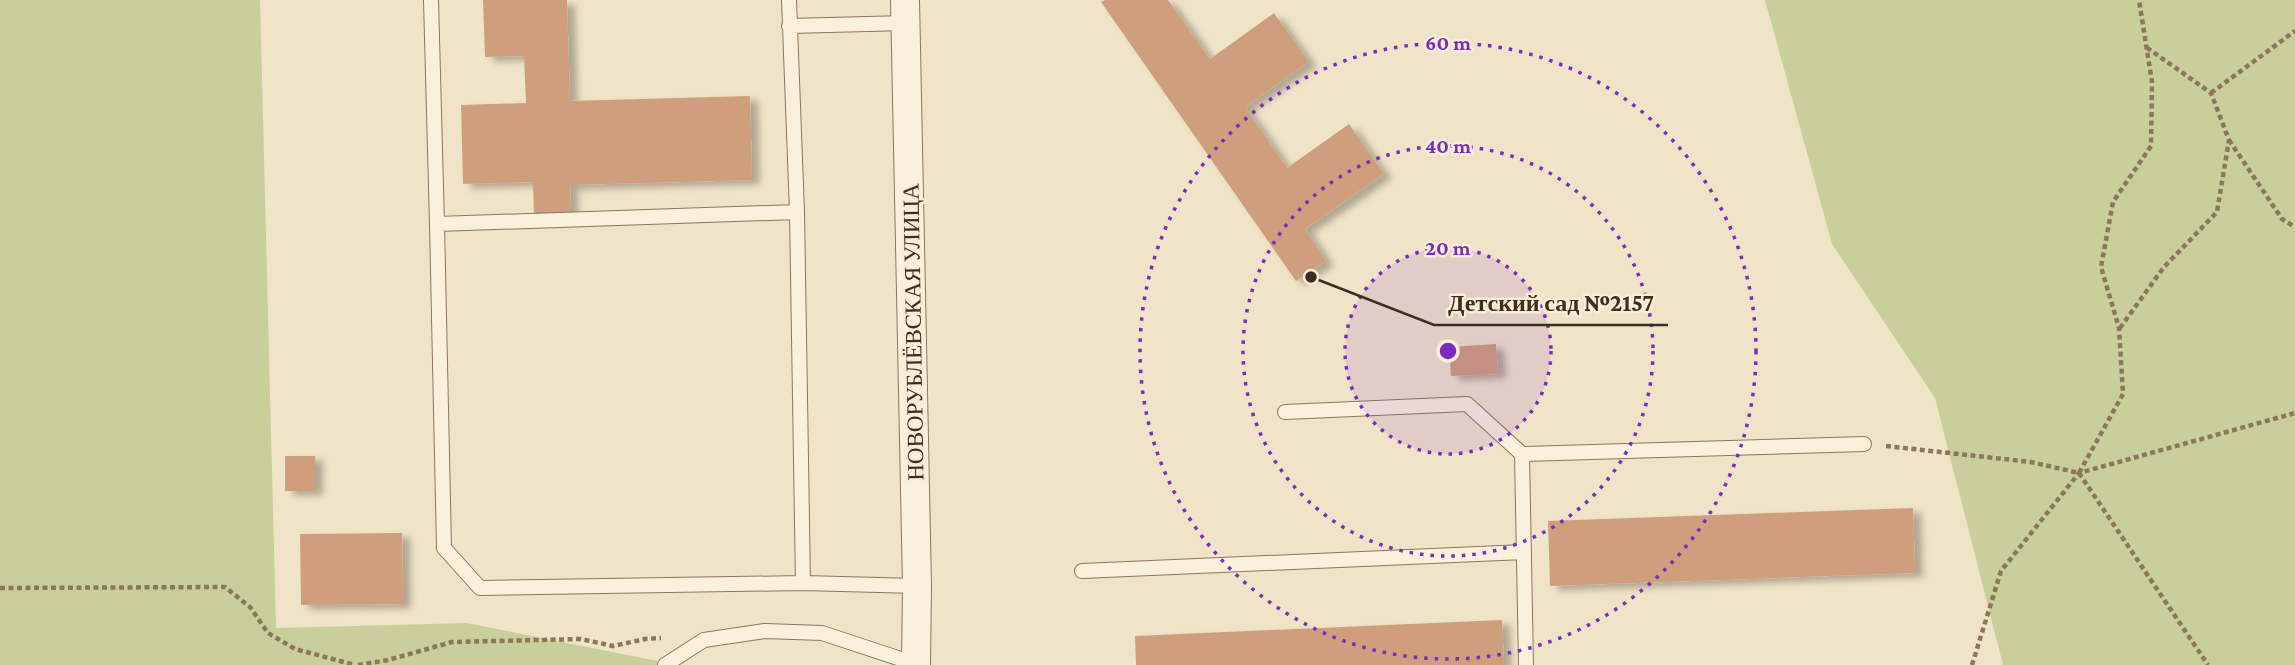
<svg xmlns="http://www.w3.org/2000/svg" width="2295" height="665" font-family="'Crimson Pro',serif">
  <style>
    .green { fill: #c9cf9b }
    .building { fill: #cf9f7d; filter: url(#shadow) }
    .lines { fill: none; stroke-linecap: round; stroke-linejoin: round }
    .lane-casing { stroke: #8d765c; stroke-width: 16 }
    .street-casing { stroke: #8d765c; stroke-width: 30 }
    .path { stroke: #8d765c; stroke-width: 4.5; stroke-dasharray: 5 3.5; stroke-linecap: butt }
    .lane { stroke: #faf1dc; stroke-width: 14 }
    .street { stroke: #faf1dc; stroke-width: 28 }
    .ring { fill: none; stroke: #7b2cbf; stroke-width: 3.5; stroke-dasharray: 3.5 7 }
    .labels { text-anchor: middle; stroke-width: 5; stroke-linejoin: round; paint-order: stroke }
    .street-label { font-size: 23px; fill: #3d2e20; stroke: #f7eed8 }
    .centre { fill: #7b2cbf; stroke: #f7eed8; stroke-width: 3.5 }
    .ring-label { font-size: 21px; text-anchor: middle; font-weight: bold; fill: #7b2cbf; stroke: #f7eed8; stroke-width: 5; stroke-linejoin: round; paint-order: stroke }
    .leader { fill: none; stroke: #3d2e20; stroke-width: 2.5 }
    .callout-dot { fill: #3d2e20; stroke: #f7eed8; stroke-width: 2.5 }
    .callout-label { font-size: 24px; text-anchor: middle; font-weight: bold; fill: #3d2e20; stroke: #f7eed8; stroke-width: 5; stroke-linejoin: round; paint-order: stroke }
  </style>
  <defs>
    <filter id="shadow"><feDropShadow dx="8" dy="4.5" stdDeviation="3.5" flood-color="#0004"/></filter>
  </defs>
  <rect width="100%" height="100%" fill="#f0e4c8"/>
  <path class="green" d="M0,0H260L276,628L467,623L678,665H0Z
    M1765,0H2295V665H2003L1935,398L1832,244Z"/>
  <path class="building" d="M483,0H567L570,101L750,96L752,180L570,185L571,217L534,218L533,182L463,184L461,105L526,103L524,56L485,57Z
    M1105,0H1168L1210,59L1274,13L1309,62L1245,107L1287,168L1349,124L1384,174L1305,229L1326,261L1296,281L1101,2Z
    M1496,344L1498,374L1451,376L1449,347Z
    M285,456H315V491H285Z
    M1913,508L1915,573L1550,586L1548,521Z
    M402,533L403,604L301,605L300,534Z
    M1502,620L1504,665H1136L1135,636Z"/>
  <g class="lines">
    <defs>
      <path id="lane" d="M431,0L437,224
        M789,0L797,212L803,583
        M789,26L907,23
        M797,212L437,224L444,548L480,588L803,583L917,586
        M1285,412L1467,404L1522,454
        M1082,571L1524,552
        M665,665L704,640L765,631L822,633L916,664
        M1526,665L1522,454L1864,444"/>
      <path id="street" d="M905,0L917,586L916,665"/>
    </defs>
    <use href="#lane" class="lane-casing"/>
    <use href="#street" class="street-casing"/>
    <path class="path" d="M2211,93L2295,31
      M2229,140L2282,219L2295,227
      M2120,328L2164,267L2217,212L2229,140L2211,93L2146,47
      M1886,446L2031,462L2079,473L2123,394L2119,328L2101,267L2113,202L2151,146L2152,82L2139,0
      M2079,473L2208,665
      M0,588L225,587L250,607L268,633L295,649L355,665
      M358,665L388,660L452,642L581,639L613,646L645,639L661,638
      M1972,665L2001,571L2079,473L2295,413"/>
    <use href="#lane" class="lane"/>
    <use href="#street" class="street"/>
  </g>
  <circle cx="1448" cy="351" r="103" fill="#7b2cbf" fill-opacity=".12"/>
  <g class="ring">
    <circle cx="1448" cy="351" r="103"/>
    <circle cx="1448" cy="351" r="205"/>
    <circle cx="1448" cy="351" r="308"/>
  </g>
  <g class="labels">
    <g class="street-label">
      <text transform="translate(913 332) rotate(-91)" y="8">НОВОРУБЛЁВСКАЯ УЛИЦА</text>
    </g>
  </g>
  <circle cx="1448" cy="351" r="10" class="centre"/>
  <g class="ring-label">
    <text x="1448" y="50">60 m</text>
    <text x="1448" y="153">40 m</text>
    <text x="1448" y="255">20 m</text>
  </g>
  <path class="leader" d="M1311 277L1434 325H1668"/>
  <circle class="callout-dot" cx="1311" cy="277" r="7"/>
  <g class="callout-label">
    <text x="1551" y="311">Детский сад №2157</text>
  </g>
</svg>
